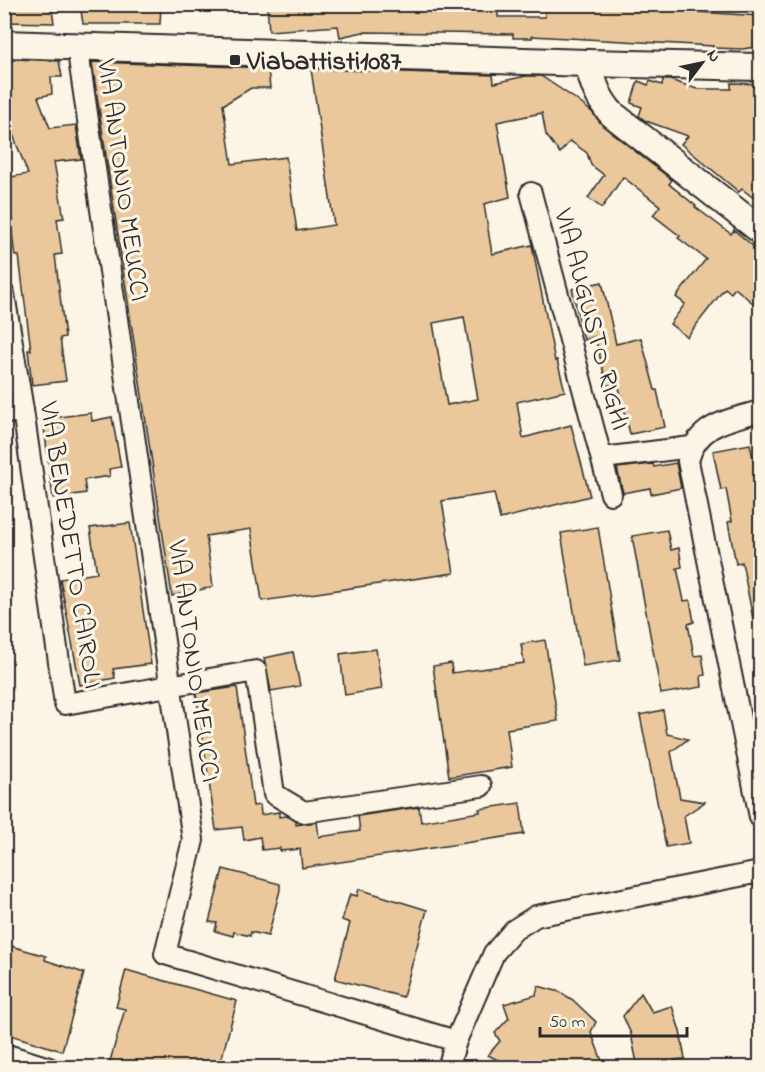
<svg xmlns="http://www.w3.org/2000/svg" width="765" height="1072" font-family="'Indie Flower',sans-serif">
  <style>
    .building { fill: #eac89c; stroke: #2b2b2b; stroke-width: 1.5; fill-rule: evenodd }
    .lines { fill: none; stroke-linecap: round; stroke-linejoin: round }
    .minor-casing { stroke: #2b2b2b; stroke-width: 24 }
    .tertiary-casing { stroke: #2b2b2b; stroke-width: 30 }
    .minor { stroke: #fcf5e5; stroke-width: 20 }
    .tertiary { stroke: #fcf5e5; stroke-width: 26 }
    .poi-dot { fill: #2b2b2b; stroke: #fcf5e5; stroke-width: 2 }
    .labels { text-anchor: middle; stroke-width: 6; stroke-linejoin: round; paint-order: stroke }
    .poi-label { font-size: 27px; font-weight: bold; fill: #2b2b2b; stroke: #fcf5e5; text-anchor: start }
    .street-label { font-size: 27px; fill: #2b2b2b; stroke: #fcf5e5 }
  </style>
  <rect width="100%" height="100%" fill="#fcf5e5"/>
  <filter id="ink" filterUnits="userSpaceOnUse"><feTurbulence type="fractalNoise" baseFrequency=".0167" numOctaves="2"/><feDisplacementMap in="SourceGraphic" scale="12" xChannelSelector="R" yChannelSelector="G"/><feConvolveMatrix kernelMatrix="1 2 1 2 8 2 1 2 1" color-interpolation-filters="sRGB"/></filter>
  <g filter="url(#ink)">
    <path class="building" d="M4,4H51L54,23L4,22Z
      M80,4H161L160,24H83Z
      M267,4H498V17H545V4H682L683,11L760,16V46L743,49L713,48V46L532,36V38H513V34L363,32L340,37L338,26L269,31Z
      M17,59L59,61L62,77H51L52,94L38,97L50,128L76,125L81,159L54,162L64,218L57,219L62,254L55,255L65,337L60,338L66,381L32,385L28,350H31L24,296L19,256H15L10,219H12L5,178L28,174L12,132L4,135V63Z
      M92,62L268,68L270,88H251L223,105L232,164L286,157L297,231L334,225L311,69L493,75L494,83L526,76H541L574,98L592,112L603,126L672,180L669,184L696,206L695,207L731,234L734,230L760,252V309L735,288L731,293L725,288L687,337L670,324L685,304L676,297L706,259L678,238L680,236L653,215L660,206L623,177L602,208L588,198L604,175L591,165L587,153L570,141L560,153L546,135L542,113L497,122L510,197L484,204L492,254L532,245L555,361L557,360L565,391L517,402L523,438L571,425L590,496L500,519L494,493L442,501L454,573L262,601L251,529L206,536L213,587L172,596ZM464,317L478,399L447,405L433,323Z
      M663,80H670L697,89H731V83L760,84V203L742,189L739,192L681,144L688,136L646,121L639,116L642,107L631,103L638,81L648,85L650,81L662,85Z
      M602,282L616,344L641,338L655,390H657L665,427L630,434L618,383L607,386L595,337L584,340L572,289Z
      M91,413L92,421L112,417L121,467L109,469L110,476L84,480L86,493L53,498L43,419Z
      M750,444L758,482H760V619H753L742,562L736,564L728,522L732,521L726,489L721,490L713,451Z
      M676,463L681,488L651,494L650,488L623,493L617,468L653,464L654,467Z
      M130,523L151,664L113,669L115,678L80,685L60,579L97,573L90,528Z
      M598,527L620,660L583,666L561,533Z
      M667,530L671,550L679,548L682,567L677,568L684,601L690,600L694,622L688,624L694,656L702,655L705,675L701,676L702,687L661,694L632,536Z
      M545,640L558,721L507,729L512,767L449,777L433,666L451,663L452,673L524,663L521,644Z
      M376,649L382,689L345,695L340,654Z
      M293,652L300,686L271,691L264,658Z
      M237,687L253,806L260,805L261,815L279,812V817L287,816L296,821V825L317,822L319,837L360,831L358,816L419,807L421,822L480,812L479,809L520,803L524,834L302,868L300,849L280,851V848L262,850L260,837L244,840L242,827L216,830L196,693Z
      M663,710L667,734L688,739L671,752L680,798L705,802L684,816L689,843L666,847L640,715Z
      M223,869L280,884V890L268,936L251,932L250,936L234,932L233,936L215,931L217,923L209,922Z
      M359,889L427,910L403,997L335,979L350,923L342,920L350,894L357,896Z
      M4,944L46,956L45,960L84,973L62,1051L4,1033Z
      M126,970L237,1001L219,1068H108L125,1009L116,1007Z
      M538,986L560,992L573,1000L596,1022L591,1032L602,1061L592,1068H513L488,1055L500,1041L495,1033L509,1018L504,1004L536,995Z
      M641,993L652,1012L672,1006L680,1031L685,1059L674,1060V1068H638L631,1034L623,1016Z"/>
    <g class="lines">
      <defs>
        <path id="minor" d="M77,45L193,840L165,954L456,1041L448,1068
          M531,193L611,494
          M4,294L23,410L65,704L256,671L274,794L304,812L481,786
          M760,411C729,420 697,424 688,461L760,817
          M4,414L23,410
          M603,458L691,447
          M456,1041L494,953L514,930L536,916L760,872
          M4,1054L49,1068"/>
        <path id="tertiary" d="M4,44L588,63L760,67
          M588,63C593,83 598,99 612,114L760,230"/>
      </defs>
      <use href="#minor" class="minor-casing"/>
      <use href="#tertiary" class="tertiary-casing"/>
      <use href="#minor" class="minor"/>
      <use href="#tertiary" class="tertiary"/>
    </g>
  </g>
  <rect class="poi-dot" x="229" y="54" width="12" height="12" rx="3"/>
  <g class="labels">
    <g class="poi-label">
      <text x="247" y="69">Viabattisti1087</text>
    </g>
    <g class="street-label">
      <text transform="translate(124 180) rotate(82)" y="9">VIA ANTONIO MEUCCI</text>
      <text transform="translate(593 319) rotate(75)" y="9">VIA AUGUSTO RIGHI</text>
      <text transform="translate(72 545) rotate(81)" y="9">VIA BENEDETTO CAIROLI</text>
      <text transform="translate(195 661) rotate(82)" y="9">VIA ANTONIO MEUCCI</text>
    </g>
  </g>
  <rect width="765" height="1072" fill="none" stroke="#fcf5e5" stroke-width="24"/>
  <rect x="12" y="12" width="741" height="1048" fill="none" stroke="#2b2b2b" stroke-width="2" filter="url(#ink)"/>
  <g transform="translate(702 63) rotate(58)" stroke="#fcf5e5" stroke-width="4.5" paint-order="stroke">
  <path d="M0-4.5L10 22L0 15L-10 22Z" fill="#2b2b2b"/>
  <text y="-9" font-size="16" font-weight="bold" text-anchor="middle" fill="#2b2b2b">N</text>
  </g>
  <path d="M540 1027v9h147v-9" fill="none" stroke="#2b2b2b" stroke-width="3"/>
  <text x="549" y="1027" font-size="18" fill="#2b2b2b" stroke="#fcf5e5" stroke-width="4.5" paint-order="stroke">50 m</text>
</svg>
